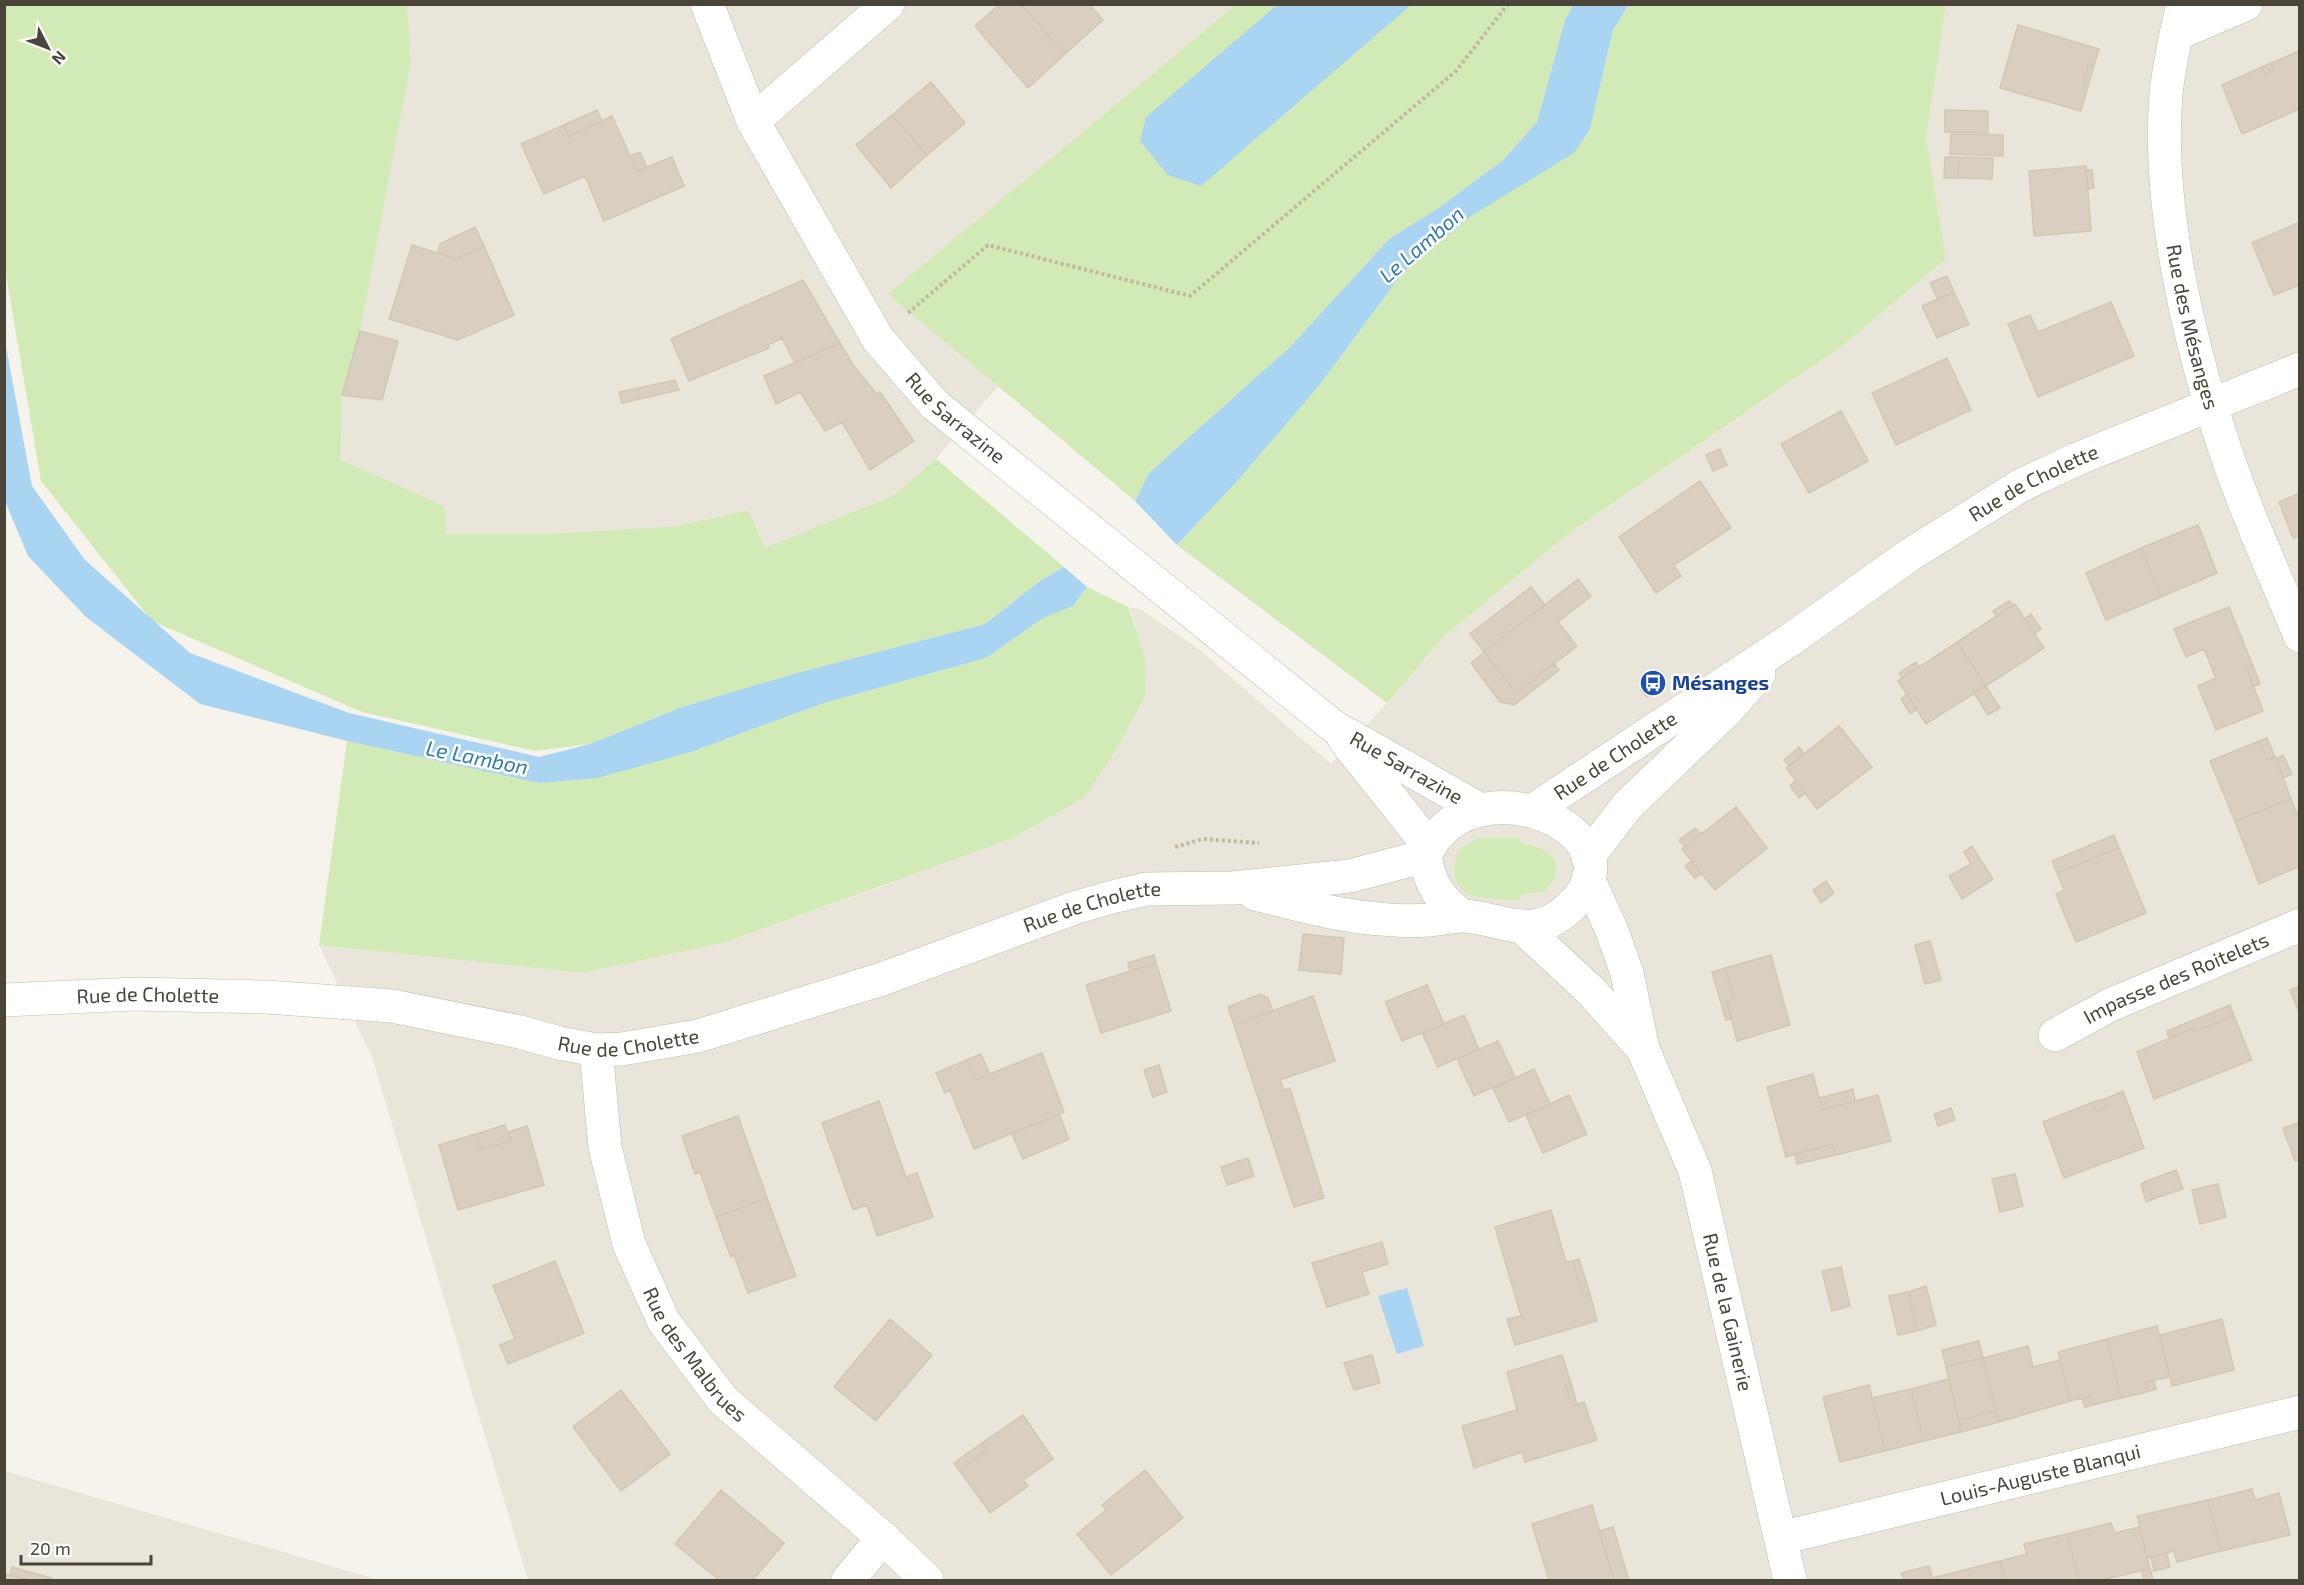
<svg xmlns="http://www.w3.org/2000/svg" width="2304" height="1585" font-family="'Exo 2',sans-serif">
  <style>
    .residential { fill: #eae5da }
    .green { fill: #d2eab5 }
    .water { fill: #a9d4f2 }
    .building { fill: #d8cfc1; stroke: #d3c7b4; stroke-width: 1.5 }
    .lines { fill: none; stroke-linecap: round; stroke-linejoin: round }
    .minor-casing { stroke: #c2bbae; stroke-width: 34 }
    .tertiary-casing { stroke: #c2bbae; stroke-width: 34 }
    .path { stroke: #c4b79f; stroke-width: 4; stroke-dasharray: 3 3; stroke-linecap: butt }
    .minor { stroke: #fff; stroke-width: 33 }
    .tertiary { stroke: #fff; stroke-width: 33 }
    .labels { text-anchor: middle; stroke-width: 5; stroke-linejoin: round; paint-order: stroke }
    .street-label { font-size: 20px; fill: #4b4439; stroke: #fff }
    .transit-label { font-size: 20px; font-weight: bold; fill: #164399; stroke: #fff; text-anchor: start }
    .water-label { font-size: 21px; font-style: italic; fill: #2e7ab2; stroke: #fff }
  </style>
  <rect width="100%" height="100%" fill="#f6f3ec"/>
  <path class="residential" d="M407,5H1235L889,294L998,386L936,459L892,496L765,549L747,510L677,526L546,534H446L341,460L342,395L411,61Z
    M1946,5H2299V1580H528L372,1057L319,945L582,973L723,943L894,882L1144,654L1129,607L1140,609L1196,647L1331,764L1387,703L1443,637L1572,531L1842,346L1946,259L1926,137Z
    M5,1471L379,1580H5Z"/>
  <path class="green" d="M4,5H407L411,61L360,331L342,395L341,460L444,506L446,534H546L677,526L748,510L765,548L892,496L936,459L1064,567L1040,581L985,624L793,674L682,707L590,744L535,751L362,712L152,621L41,481L5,269Z
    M1235,5H1573L1565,20L1537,122L1502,161L1440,207L1389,239L1290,347L1149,473L1135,501L888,294Z
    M1629,5H1946L1926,137L1946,259L1842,346L1572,531L1443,637L1387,703L1177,545L1239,479L1318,387L1404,271L1471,216L1590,129L1613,30Z
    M1087,587L1128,607L1144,654L1146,694L1117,748L1085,797L1013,838L723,943L582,973L319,945L347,741L539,783L691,752L824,703L986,658L1043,618L1073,606Z
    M1477,838H1519V843C1549,847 1570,863 1545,891L1522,894L1520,900C1484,899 1442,902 1458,851Z"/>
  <path class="water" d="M1277,5H1411L1201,186L1168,175L1140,141L1146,117Z
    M1573,5H1629L1613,30L1590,129L1574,153L1471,216L1404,271L1318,387L1239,479L1177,545L1135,501L1149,473L1290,347L1389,239L1440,207L1502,161L1537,122L1565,20Z
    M5,341L32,486L85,560L190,653L349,713L539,757L590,744L682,707L793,674L985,624L1040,581L1064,567L1087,587L1073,606L1043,618L986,658L824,703L691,752L597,778L539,783L347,741L200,704L86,617L28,556L5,501Z
    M1407,1288L1424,1346L1397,1354L1378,1296Z"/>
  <path class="building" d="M1000,4H1021L1065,54L1028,88L975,26Z
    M1021,4H1089L1103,20L1065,54Z
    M2018,25L2099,49L2094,66L2088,65L2083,85L2088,86L2081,111L2000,88Z
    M2299,51L2300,109L2242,134L2222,85L2262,67L2265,74L2274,70L2271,63Z
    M2271,63L2274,70L2265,74L2262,67Z
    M2088,65L2094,66L2088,86L2083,85Z
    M931,82L965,123L927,155L892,115Z
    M597,110L602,121L569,137L564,125Z
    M1945,110L1988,111V133L1945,132Z
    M892,115L927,155L891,188L856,145Z
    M612,116L637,171L672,157L684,186L604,221L585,176L544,194L521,144L564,125L569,137Z
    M1951,134L2003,135V156L1950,154Z
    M640,152L647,167L637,171L630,156Z
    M1945,157H1959L1958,178H1944Z
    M1959,157L1993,158L1992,179L1958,178Z
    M2086,166L2091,231L2034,236L2029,171Z
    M2086,170H2092L2094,188L2088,189Z
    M2300,222V285L2274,295L2252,243Z
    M475,227L484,246L456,259L438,253L440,244Z
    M412,245L456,259L484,246L514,315L458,340L389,319Z
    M1947,276L1954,292L1938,300L1930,283Z
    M803,280L840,343L795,363L782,338L768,345L769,348L689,381L671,339Z
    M1954,292L1969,324L1937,338L1922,306Z
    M2111,302L2134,356L2038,397L2008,324L2030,315L2038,332Z
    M360,331L398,341L382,400L342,395Z
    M840,343L856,369L877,394L880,392L914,441L870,470L842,422L825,431L800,392L776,404L764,376Z
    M1947,358L1971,410L1896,445L1872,393Z
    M675,380L679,390L622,403L619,392Z
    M1841,411L1868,461L1809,493L1781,444Z
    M1720,449L1727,465L1713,471L1706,455Z
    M1700,481L1731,528L1674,565L1681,576L1656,593L1619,537Z
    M2300,493V536L2293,538L2279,502Z
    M2198,525L2217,573L2161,597L2141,548Z
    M2141,548L2161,597L2106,620L2086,573Z
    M1578,579L1591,596L1558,622L1577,646L1516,693L1484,652Z
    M1531,587L1545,605L1484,652L1470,634Z
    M2009,601L2013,605L1997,617L1993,611Z
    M2015,604L2044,648L1986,686L1957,642Z
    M2229,607L2253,666L2247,669L2263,711L2216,730L2198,686L2216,678L2204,649L2186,657L2174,629Z
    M2031,614L2041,629L2034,634L2025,619Z
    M1957,642L1986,686L1926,724L1898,681Z
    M1484,652L1516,693L1554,663L1559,670L1514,705L1500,702L1471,663Z
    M1916,662L1919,667L1902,678L1899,673Z
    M2253,666L2260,684L2253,686L2247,669Z
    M1659,676L1664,682L1647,697L1641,690Z
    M1986,686L2000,708L1988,715L1974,693Z
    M1907,694L1917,709L1910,714L1901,699Z
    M1839,726L1872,767L1817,809L1786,768Z
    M2267,738L2275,757L2267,760L2259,741Z
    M2259,741L2267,760L2275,757L2291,799L2235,821L2210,761Z
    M1799,747L1804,754L1789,766L1784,760Z
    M2283,755L2292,774L2283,778L2276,759Z
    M1795,781L1805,793L1799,798L1790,786Z
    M2291,799L2300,820V866L2259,884L2235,821Z
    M1736,807L1767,848L1715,890L1682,849Z
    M1695,828L1701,834L1685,847L1679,840Z
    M2114,835L2119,848L2057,873L2052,861Z
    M1972,846L1993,879L1962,899L1949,876L1971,864L1964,852Z
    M2119,848L2146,913L2076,942L2056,894L2064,890L2057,873Z
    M1691,861L1701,874L1695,878L1685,866Z
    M1826,881L1834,893L1821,903L1813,890Z
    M1303,934L1344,938L1341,974L1299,970Z
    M1930,941L1941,980L1925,984L1915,945Z
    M1154,955L1156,963L1130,971L1128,963Z
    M1771,955L1790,1025L1737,1041L1727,1001L1734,999L1725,968Z
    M1156,963L1171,1011L1101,1033L1086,985Z
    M1725,968L1734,999L1727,1001L1731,1019L1726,1020L1712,972Z
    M1427,985L1444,1024L1402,1041L1385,1002Z
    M2300,986V1015L2290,990Z
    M1260,994L1268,998L1273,1011L1234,1025L1228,1007Z
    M1313,996L1335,1061L1280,1080L1284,1090L1290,1088L1324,1198L1294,1207L1234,1025Z
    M2230,1005L2234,1016L2195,1031L2194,1028L2169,1038L2167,1031Z
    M1464,1015L1479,1049L1438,1067L1422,1033Z
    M2234,1016L2252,1060L2154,1099L2137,1052L2194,1028L2195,1031Z
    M1498,1041L1515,1077L1474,1096L1457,1059Z
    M1042,1053L1064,1112L974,1149L950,1090L945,1093L936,1073L967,1060L975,1080Z
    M981,1054L990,1074L975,1080L967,1060Z
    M1159,1065L1167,1092L1153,1097L1144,1070Z
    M1534,1069L1550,1104L1509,1122L1493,1088Z
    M1813,1074L1822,1110L1878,1095L1891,1141L1836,1155L1832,1144L1786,1157L1767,1087Z
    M1853,1089L1855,1101L1822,1110L1819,1098Z
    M2123,1091L2144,1148L2064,1178L2043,1122L2093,1102L2097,1112L2108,1107L2105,1099Z
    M1569,1095L1587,1134L1543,1153L1526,1115Z
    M2105,1099L2108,1107L2097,1112L2093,1102Z
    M879,1101L906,1177L917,1173L933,1217L877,1236L867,1205L853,1210L822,1123Z
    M1951,1108L1955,1120L1938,1126L1934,1114Z
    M1059,1114L1069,1139L1023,1159L1012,1134Z
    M738,1116L767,1198L716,1217L700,1172L695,1174L682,1136Z
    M2300,1122V1160L2295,1161L2283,1128Z
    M505,1125L510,1141L481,1150L476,1134Z
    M527,1126L544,1185L458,1210L439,1145L476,1134L481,1150L511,1141L508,1132Z
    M1832,1144L1836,1155L1797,1164L1795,1154Z
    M1248,1158L1254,1176L1227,1185L1221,1167Z
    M2176,1170L2183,1189L2153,1199L2147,1181Z
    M2015,1174L2023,1206L2000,1212L1992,1179Z
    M2147,1181L2153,1199L2146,1202L2141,1184Z
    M2218,1184L2226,1217L2200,1224L2192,1190Z
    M767,1198L796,1276L748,1293L734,1255L731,1257L716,1217Z
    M1551,1210L1566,1262L1573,1261L1583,1296L1590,1294L1597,1321L1515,1345L1507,1319L1521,1316L1495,1227Z
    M1382,1242L1388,1264L1362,1272L1369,1294L1327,1307L1312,1263Z
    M1579,1259L1590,1294L1583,1296L1573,1261Z
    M555,1261L584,1333L508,1364L500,1345L515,1339L493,1286Z
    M1841,1267L1850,1306L1832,1311L1822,1271Z
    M1926,1286L1936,1325L1917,1331L1908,1292Z
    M1908,1292L1917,1331L1898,1335L1889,1296Z
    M890,1319L932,1355L876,1421L834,1387Z
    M2222,1319L2234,1370L2172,1386L2160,1335Z
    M2157,1326L2170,1377L2145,1382L2147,1392L2121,1398L2107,1339Z
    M2107,1339L2121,1398L2093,1405L2092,1396L2070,1401L2058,1352Z
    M1979,1341L1983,1358L1946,1367L1942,1350Z
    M2028,1346L2033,1367L2060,1360L2070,1401L1999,1422L1983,1358Z
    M1372,1355L1380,1383L1354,1390L1344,1363Z
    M1562,1355L1571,1383L1565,1385L1572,1406L1584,1402L1597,1440L1525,1462L1522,1452L1474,1468L1462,1426L1517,1410L1507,1372Z
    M1983,1358L1996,1411L1959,1420L1946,1367Z
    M1949,1379L1961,1432L1924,1441L1911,1389Z
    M2154,1380L2156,1389L2147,1392L2145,1382Z
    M1571,1383L1577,1405L1572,1406L1565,1385Z
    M1869,1385L1885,1451L1840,1462L1823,1397Z
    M1911,1389L1924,1441L1885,1451L1872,1398Z
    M621,1390L670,1454L621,1491L573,1427Z
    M2092,1396L2093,1405L2085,1407L2082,1398Z
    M1996,1411L1999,1422L1961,1432L1959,1420Z
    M1023,1415L1053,1459L1023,1480L1028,1486L990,1513L959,1470L987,1450L982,1443Z
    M982,1443L987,1450L959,1470L954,1463Z
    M1145,1470L1183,1518L1111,1575L1077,1534L1106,1510L1102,1505Z
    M2252,1489L2255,1500L2279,1493L2290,1535L2221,1551L2208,1500Z
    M721,1490L784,1543L753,1580H719L675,1544Z
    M2208,1500L2221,1551L2177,1562L2174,1551L2147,1558L2137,1516Z
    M1592,1505L1614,1580H1549L1532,1524Z
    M2111,1523L2115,1533L2140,1527L2150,1569L2101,1580H2079L2067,1534Z
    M1613,1527L1629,1580H1614L1599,1531Z
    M2067,1534L2079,1580H2005L2000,1561L2027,1554L2024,1544Z
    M2167,1553L2170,1567L2154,1571L2151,1557Z
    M2000,1561L2005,1580H1933L1932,1578Z
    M1929,1566L1933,1580H1904L1901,1573Z
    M12,1567L52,1578L51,1580H30L10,1575Z
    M2150,1569L2153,1580H2144L2142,1570Z
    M4,1574L10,1575L30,1580H4Z"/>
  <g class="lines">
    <defs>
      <g id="minor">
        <path id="s1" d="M707,4L753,121L878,339L935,405L1333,726L1479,809"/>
        <path id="s2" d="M2183,4C2176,34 2169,64 2166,94C2157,202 2187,334 2221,437C2242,504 2273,570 2300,636"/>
        <path d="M2176,34L2246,4"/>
        <path d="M753,121L888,4"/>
        <path d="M1344,739L1429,846"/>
        <path id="s3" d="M2055,1035L2110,1005L2300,925"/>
        <path id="s4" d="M596,1050L605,1147L629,1244L664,1322L723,1400L883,1538L927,1580"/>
        <path id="s5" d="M1781,1538L2300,1412"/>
        <path d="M848,1580L883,1538"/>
      </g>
      <g id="tertiary">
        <path id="s6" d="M1532,811L1790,640L1911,554L2020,486L2077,459L2300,369"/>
        <path d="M1588,857L1627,806L1727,710L1759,674"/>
        <path id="s7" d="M1588,878L1612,931L1627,973L1643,1049L1695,1171L1790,1580"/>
        <path d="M1255,894C1296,904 1338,916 1380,919C1396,921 1414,921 1430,920C1441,919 1452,916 1462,916C1486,916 1510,929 1534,926C1551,924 1565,913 1576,901C1642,828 1467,758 1425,856C1430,885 1439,898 1462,916"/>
        <path d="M1521,926L1591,991L1642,1048"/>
        <path id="s8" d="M4,1000L136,994L266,997L392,1006L520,1032L559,1043L596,1050L622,1049L698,1036L882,979L1074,908L1112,897L1146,889L1233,888L1350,876L1425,856"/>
      </g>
    </defs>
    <use href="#minor" class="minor-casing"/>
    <use href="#tertiary" class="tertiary-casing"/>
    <path class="path" d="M908,313L988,245L1190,296L1456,71L1508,4
      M1175,847L1203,839L1259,843"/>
    <use href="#minor" class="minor"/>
    <use href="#tertiary" class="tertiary"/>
  </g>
  <defs>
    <symbol id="bus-disc" viewBox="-11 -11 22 22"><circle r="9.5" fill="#1a4fb4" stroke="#fff"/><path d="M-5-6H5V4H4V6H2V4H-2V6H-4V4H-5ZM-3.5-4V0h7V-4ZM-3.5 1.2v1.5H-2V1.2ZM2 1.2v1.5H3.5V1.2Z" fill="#fff"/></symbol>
  </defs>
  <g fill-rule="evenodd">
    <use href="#bus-disc" x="1638" y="668" width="30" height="30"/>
  </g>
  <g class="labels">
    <g class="street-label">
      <text dy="7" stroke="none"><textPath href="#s2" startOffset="327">Rue des Mésanges</textPath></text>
      <text dy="7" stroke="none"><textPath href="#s1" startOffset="488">Rue Sarrazine</textPath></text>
      <text dy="7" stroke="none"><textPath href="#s6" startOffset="600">Rue de Cholette</textPath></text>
      <text dy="7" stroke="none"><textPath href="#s6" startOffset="100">Rue de Cholette</textPath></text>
      <text dy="7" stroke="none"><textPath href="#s1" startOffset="1060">Rue Sarrazine</textPath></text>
      <text dy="7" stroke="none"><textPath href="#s8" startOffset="1116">Rue de Cholette</textPath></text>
      <text dy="7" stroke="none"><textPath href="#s3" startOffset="134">Impasse des Roitelets</textPath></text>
      <text dy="7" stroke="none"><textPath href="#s8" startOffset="144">Rue de Cholette</textPath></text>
      <text dy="7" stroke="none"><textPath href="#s8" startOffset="630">Rue de Cholette</textPath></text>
      <text dy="7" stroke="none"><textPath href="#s7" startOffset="458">Rue de la Gainerie</textPath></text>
      <text dy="7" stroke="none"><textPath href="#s4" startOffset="327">Rue des Malbrues</textPath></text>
      <text dy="7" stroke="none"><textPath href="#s5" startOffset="267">Louis-Auguste Blanqui</textPath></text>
    </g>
    <g class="transit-label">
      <text x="1672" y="690">Mésanges</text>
    </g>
    <g class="water-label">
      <text transform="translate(1422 245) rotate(-41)" y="7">Le Lambon</text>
      <text transform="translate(477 758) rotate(11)" y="7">Le Lambon</text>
    </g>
  </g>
  <rect width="2304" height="1585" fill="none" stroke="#4b4439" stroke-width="12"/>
  <g transform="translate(48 48) rotate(132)" stroke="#ffffff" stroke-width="4.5" paint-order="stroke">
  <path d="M0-4.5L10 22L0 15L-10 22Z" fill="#4b4439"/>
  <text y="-9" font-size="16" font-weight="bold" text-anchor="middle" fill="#4b4439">N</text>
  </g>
  <path d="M21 1555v9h130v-9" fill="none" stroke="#4b4439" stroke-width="3"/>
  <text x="30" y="1555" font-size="18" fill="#4b4439" stroke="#ffffff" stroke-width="4.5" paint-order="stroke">20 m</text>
</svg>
